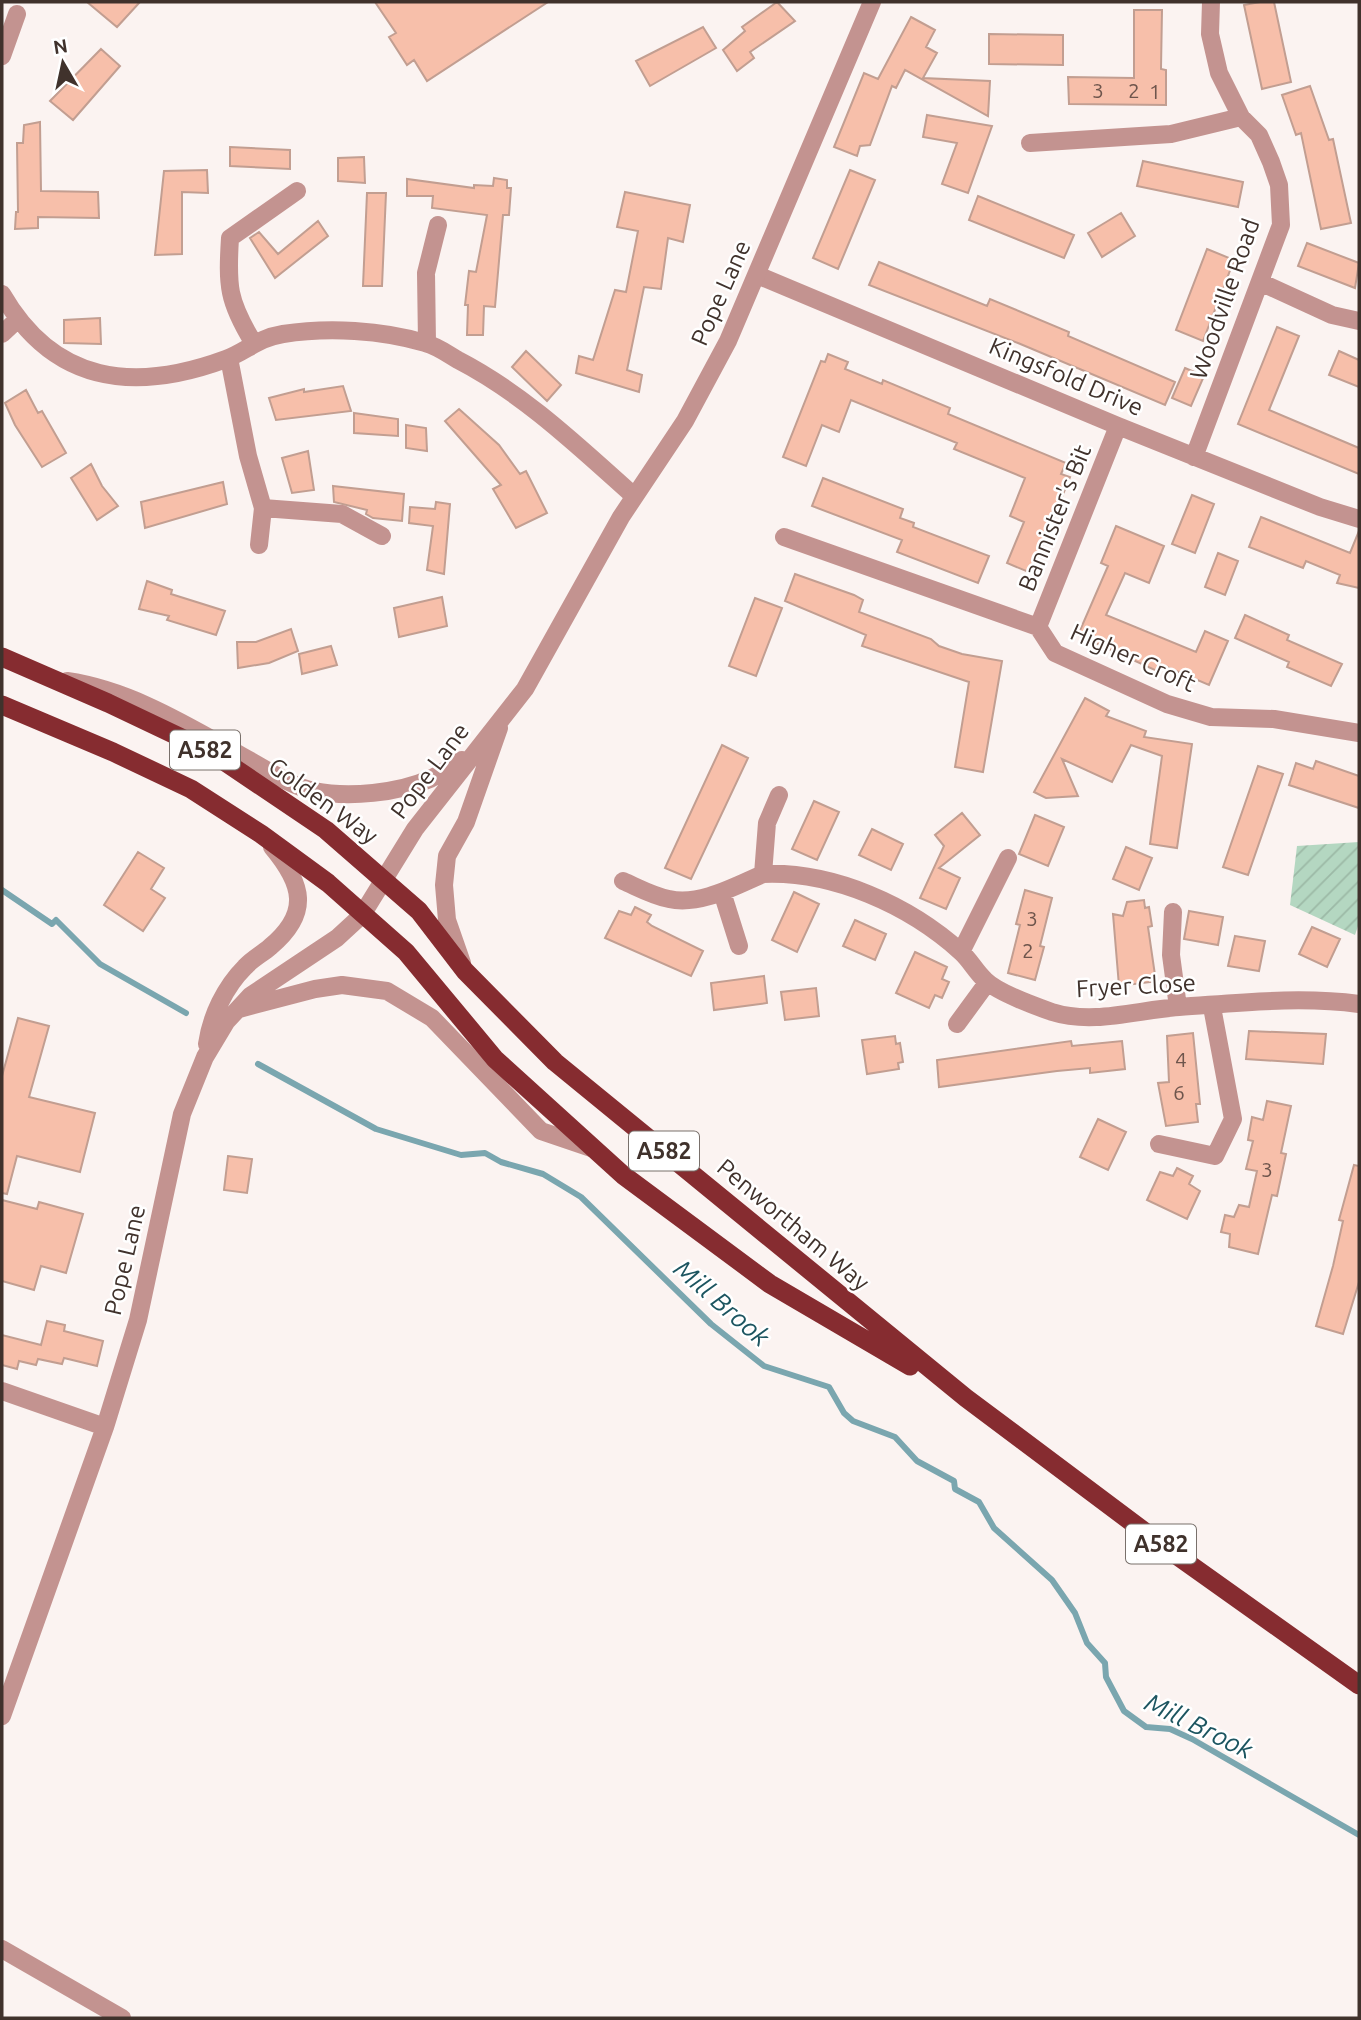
<svg xmlns="http://www.w3.org/2000/svg" width="1361" height="2020" font-family="Ubuntu,sans-serif">
  <style>
    .garden { fill: url(#garden-furrows) }
    .lines { fill: none; stroke-linecap: round; stroke-linejoin: round }
    .stream { stroke: #7aa6af; stroke-width: 6 }
    .building { fill: #f7bfaa; stroke: #c29e91; stroke-width: 2 }
    .minor { stroke: #c39390; stroke-width: 18 }
    .tertiary { stroke: #c39390; stroke-width: 18 }
    .trunk { stroke: #862c30; stroke-width: 19 }
    .labels { text-anchor: middle; stroke-width: 5; stroke-linejoin: round; paint-order: stroke }
    .number-label { font-size: 21px; fill: #6e554c }
    .shield { fill: #fff; stroke: #79706b; stroke-width: 2 }
    .shield-label { font-size: 23px; font-weight: bold; fill: #40322c }
    .street-label { font-size: 24px; fill: #40322c; stroke: #fff }
    .water-label { font-size: 26px; font-style: italic; fill: #1c5560; stroke: #fff }
  </style>
  <defs>
    <pattern id="garden-furrows" width="10" height="10" patternUnits="userSpaceOnUse" patternTransform="scale(1.75)"><rect width="10" height="10" fill="#b4d7c1"/><path d="M-1 1l2-2M0 10L10 0M9 11l2-2" fill="none" stroke="#9cb9a6"/></pattern>
  </defs>
  <rect width="100%" height="100%" fill="#fbf3f1"/>
  <path class="garden" d="M1359,842V923L1355,935L1290,905L1297,846Z"/>
  <g class="lines">
    <path class="stream" d="M2,890L52,924L56,920L100,964L186,1013
      M258,1064L376,1129L461,1155L485,1153L501,1162L543,1174L581,1197L711,1324L764,1366L829,1387L844,1413L853,1421L895,1437L917,1461L954,1481L955,1489L979,1502L994,1528L1052,1580L1075,1613L1087,1643L1105,1663L1106,1677L1124,1711L1146,1727L1170,1729L1192,1739L1359,1835"/>
  </g>
  <path class="building" d="M87,2H140L117,27Z
    M375,2H548L427,81L414,60L407,65L389,37L396,33Z
    M777,2L795,21L750,52L754,58L737,71L723,50L745,31L742,27Z
    M1260,2H1274L1291,82L1262,89L1244,5Z
    M1134,10H1162L1161,69L1166,70V105L1069,104L1068,77L1134,78Z
    M911,17L935,30L926,47L937,53L923,78L990,81L988,116L905,70L896,88L892,86L870,145L860,146L857,156L834,147L864,73L878,79Z
    M703,27L716,48L650,86L636,61Z
    M989,34L1063,35V65L989,64Z
    M101,49L120,66L73,120L50,101Z
    M1310,86L1329,140L1333,139L1351,223L1321,229L1301,133L1296,135L1282,95Z
    M927,115L992,126L968,193L942,184L957,143L923,137Z
    M40,122L41,191L98,192L99,218L38,217V228L15,229L16,212H18L17,143H23L24,125Z
    M230,147L290,150V169L230,166Z
    M364,157L365,183L338,181V158Z
    M1143,161L1243,182L1238,207L1137,186Z
    M207,170L208,193L182,192V254L155,255L164,171Z
    M850,170L875,180L838,269L813,258Z
    M494,178L507,180V188H511L509,215H503L495,307L484,306L483,335H467L468,305H465L469,271L476,272L487,215L432,208L433,196H407V179L474,188V185L493,186Z
    M625,192L690,205L683,242L668,238L661,289L644,287L627,370L642,375L639,392L576,373L579,356L593,360L615,290L626,292L638,231L617,227Z
    M367,193H386L382,286H363Z
    M978,196L1074,235L1064,258L969,220Z
    M1121,213L1135,236L1102,257L1088,233Z
    M318,221L328,236L275,278L250,238L259,232L278,254Z
    M1307,243L1359,263L1355,288L1298,266Z
    M1207,249L1234,260L1203,341L1176,330Z
    M879,262L987,306L990,299L1069,332L1068,336L1175,382L1165,405L1018,343L869,285Z
    M100,318L101,344L64,343V320Z
    M1277,327L1299,336L1269,410L1359,448V474L1238,424Z
    M526,351L561,385L547,401L512,367Z
    M1339,351L1359,360V387L1329,375Z
    M828,354L848,362L845,369L882,384L883,380L950,408L948,414L1066,463L1061,474L1070,477L1031,573L1007,563L1024,522L1010,516L1025,478L954,449L957,443L851,400L839,432L822,425L806,466L783,457L821,361L825,362Z
    M1185,368L1204,376L1191,406L1172,398Z
    M343,386L351,411L276,420L269,398L304,389V392Z
    M26,390L38,413L42,411L66,453L42,467L15,425L5,403Z
    M459,409L499,445L520,474L526,471L547,513L516,528L493,489L501,485L445,421Z
    M354,413L398,419V436L354,433Z
    M406,425L426,428L427,451L406,448Z
    M308,451L314,490L292,493L282,458Z
    M91,464L102,486L118,506L97,520L71,478Z
    M823,478L903,509L900,518L914,523L913,527L989,556L978,583L897,552L902,540L812,506Z
    M223,482L227,504L145,528L141,502Z
    M333,486L404,494L402,521L373,518L366,514L367,510L334,502Z
    M1192,495L1214,504L1195,553L1172,544Z
    M436,502L450,504L444,574L427,570L433,526L409,523L410,507L435,509Z
    M1261,517L1350,553L1359,531V588L1337,583L1340,575L1306,561L1303,568L1249,547Z
    M1116,526L1164,546L1149,583L1125,573L1106,615L1196,652L1205,631L1228,641L1209,685L1160,664L1157,671L1078,635L1108,566L1101,563Z
    M1218,553L1238,561L1225,595L1205,587Z
    M795,574L854,595L863,600L859,612L931,639L939,646L962,654L1002,661L983,772L955,767L969,682L862,646L866,635L785,601Z
    M147,581L172,590L171,594L225,611L216,635L167,620L169,616L139,609Z
    M442,597L447,626L399,637L394,608Z
    M755,598L782,608L756,676L729,666Z
    M1245,615L1289,635L1287,640L1342,664L1331,686L1287,667L1289,662L1235,638Z
    M291,629L298,651L269,663L238,668L237,642H256Z
    M331,646L337,665L302,674L299,654Z
    M1085,698L1109,711L1106,716L1146,731L1144,737L1192,744L1177,848L1150,844L1162,756L1131,745L1112,782L1062,759L1078,796L1046,798L1034,792Z
    M722,745L748,758L691,879L665,868Z
    M1316,761L1359,776V808L1289,785L1296,763L1313,769Z
    M1258,766L1283,774L1248,875L1223,867Z
    M814,801L839,812L817,860L792,849Z
    M962,813L980,835L939,868L960,878L946,909L920,898L944,846L935,835Z
    M1035,815L1064,827L1048,866L1019,854Z
    M872,829L903,844L891,870L859,855Z
    M1126,847L1152,858L1139,890L1113,879Z
    M138,852L164,868L151,889L165,898L143,931L104,905Z
    M1025,890L1052,898L1040,946L1044,947L1035,980L1008,973L1020,925L1016,924Z
    M794,892L819,904L797,952L772,940Z
    M1144,900L1145,908L1149,907L1152,926L1148,927L1155,975L1150,976L1151,982L1119,986L1113,914L1123,916L1127,902Z
    M635,907L651,915L647,922L652,926L703,951L691,976L605,938L619,911L631,915Z
    M1189,911L1223,917L1218,945L1184,939Z
    M855,920L886,934L875,960L843,946Z
    M1312,927L1340,939L1327,967L1299,954Z
    M1235,936L1265,941L1259,971L1228,966Z
    M915,952L947,967L942,979L949,982L942,998L935,995L929,1008L896,993Z
    M764,976L767,1003L714,1010L711,983Z
    M816,988L819,1016L785,1020L781,992Z
    M18,1018L49,1026L29,1097L95,1113L80,1172L17,1156L7,1194L2,1193V1076Z
    M1249,1031L1326,1034L1323,1064L1246,1059Z
    M1193,1033L1200,1104H1196L1198,1122L1166,1126L1158,1083L1169,1082L1167,1036Z
    M895,1036L896,1044L900,1043L903,1062L898,1063L899,1069L867,1074L862,1040Z
    M1071,1041L1072,1046L1122,1041L1125,1069L1090,1073V1068L1057,1071L939,1087L937,1060Z
    M1267,1101L1291,1106L1281,1153L1286,1154L1277,1196L1272,1195L1258,1254L1229,1247L1230,1234L1221,1232L1225,1215L1234,1217L1239,1205L1249,1207L1257,1171L1246,1169L1253,1141L1248,1140L1252,1117L1263,1120Z
    M1098,1119L1126,1132L1108,1170L1080,1157Z
    M228,1156L252,1159L247,1193L224,1190Z
    M1354,1165L1359,1166V1282L1343,1334L1316,1326L1333,1266L1343,1221L1339,1220Z
    M1177,1168L1193,1176L1189,1184L1200,1191L1187,1219L1147,1200L1160,1172L1173,1176Z
    M2,1200L37,1209L39,1202L83,1214L66,1273L41,1266L34,1290L2,1281Z
    M47,1321L65,1325L64,1331L103,1341L97,1366L64,1358L62,1364L38,1359L36,1365L19,1361L17,1369L2,1365V1335L41,1345Z"/>
  <g class="lines">
    <path class="minor" d="M2,56L17,14
      M1030,143L1171,134L1241,117
      M757,275L1118,426L1320,507L1359,519
      M1260,282L1332,315L1359,321
      M2,294C54,384 134,393 226,359C247,351 258,338 283,334C328,327 382,330 425,343C437,346 448,354 458,360C524,394 579,447 634,496
      M2,334L17,320
      M253,342C228,301 227,286 230,238L297,191
      M427,343L426,273L438,225
      M229,358L248,456L263,508L342,514L382,536
      M1194,457L1281,225L1279,185L1271,162L1259,135L1241,117L1219,73L1210,34L1211,2
      M784,537L1038,627L1055,653L1167,704L1211,717L1274,719L1359,733
      M259,545L263,508
      M1038,627L1118,426
      M779,795L767,823L763,874C833,871 909,905 961,952C970,960 976,972 985,980C998,993 1035,1006 1052,1012C1093,1025 1137,1010 1179,1007C1239,1003 1299,996 1359,1004
      M623,881C637,887 653,896 669,899C700,906 735,886 763,874
      M722,892L739,946
      M1173,912L1171,955L1178,1007
      M961,952L1008,858
      M957,1024L987,983
      M1159,1144L1215,1156L1233,1119L1212,1007
      M2,1949L122,2018"/>
    <path class="tertiary" d="M67,681C130,690 188,726 242,756C264,768 290,786 314,791C349,798 398,793 430,779C441,774 452,766 462,760
      M462,963L447,920L444,885L447,856L466,822L499,728
      M239,1009L315,989L342,985L387,991L432,1018L541,1131L594,1149
      M207,1044C211,1016 225,987 245,967C252,959 262,954 270,947C311,913 303,884 272,847
      M2,1391L105,1427
      M2,1716L105,1427L138,1320L182,1114L205,1057L226,1022L250,996L337,938L362,915L415,829L525,689L621,517L685,421L728,341L872,2"/>
    <path class="trunk" d="M2,657L108,703L209,751L326,830L419,911L465,971L555,1062L966,1398L1165,1547L1359,1685
      M2,705L113,752L191,789L261,834L328,883L406,952L495,1059L623,1175L770,1284L910,1366"/>
  </g>
  <g class="labels">
    <g class="number-label">
      <text x="1098" y="98">3</text>
      <text x="1134" y="98">2</text>
      <text x="1155" y="99">1</text>
      <text x="1032" y="926">3</text>
      <text x="1028" y="958">2</text>
      <text x="1181" y="1067">4</text>
      <text x="1179" y="1100">6</text>
      <text x="1267" y="1177">3</text>
    </g>
    <g class="shield">
      <rect x="170" y="730.5" width="70" height="39" rx="5"/>
      <rect x="629" y="1131.5" width="70" height="39" rx="5"/>
      <rect x="1126" y="1524.5" width="70" height="39" rx="5"/>
    </g>
    <g class="shield-label">
      <text x="205" y="758">A582</text>
      <text x="664" y="1159">A582</text>
      <text x="1161" y="1552">A582</text>
    </g>
    <g class="street-label">
      <text transform="translate(721 293) rotate(-66)" y="8">Pope Lane</text>
      <text transform="translate(1225 299) rotate(-71)" y="8">Woodville Road</text>
      <text transform="translate(1066 377) rotate(23)" y="8">Kingsfold Drive</text>
      <text transform="translate(1055 518) rotate(-68)" y="8">Bannister's Bit</text>
      <text transform="translate(1133 658) rotate(24)" y="8">Higher Croft</text>
      <text transform="translate(430 771) rotate(-53)" y="8">Pope Lane</text>
      <text transform="translate(323 801) rotate(36)" y="8">Golden Way</text>
      <text transform="translate(1136 986) rotate(-3)" y="8">Fryer Close</text>
      <text transform="translate(793 1225) rotate(40)" y="8">Penwortham Way</text>
      <text transform="translate(125 1260) rotate(-77)" y="8">Pope Lane</text>
    </g>
    <g class="water-label">
      <text transform="translate(722 1303) rotate(41)" y="9">Mill Brook</text>
      <text transform="translate(1199 1726) rotate(26)" y="9">Mill Brook</text>
    </g>
  </g>
  <rect width="1361" height="2020" fill="none" stroke="#40322c" stroke-width="7"/>
  <g transform="translate(63 63) rotate(351)" stroke="#ffffff" stroke-width="5" paint-order="stroke">
  <path d="M0-5L12 26L0 18L-12 26Z" fill="#40322c"/>
  <text y="-10" font-size="19" font-weight="bold" text-anchor="middle" fill="#40322c">N</text>
  </g>
</svg>
